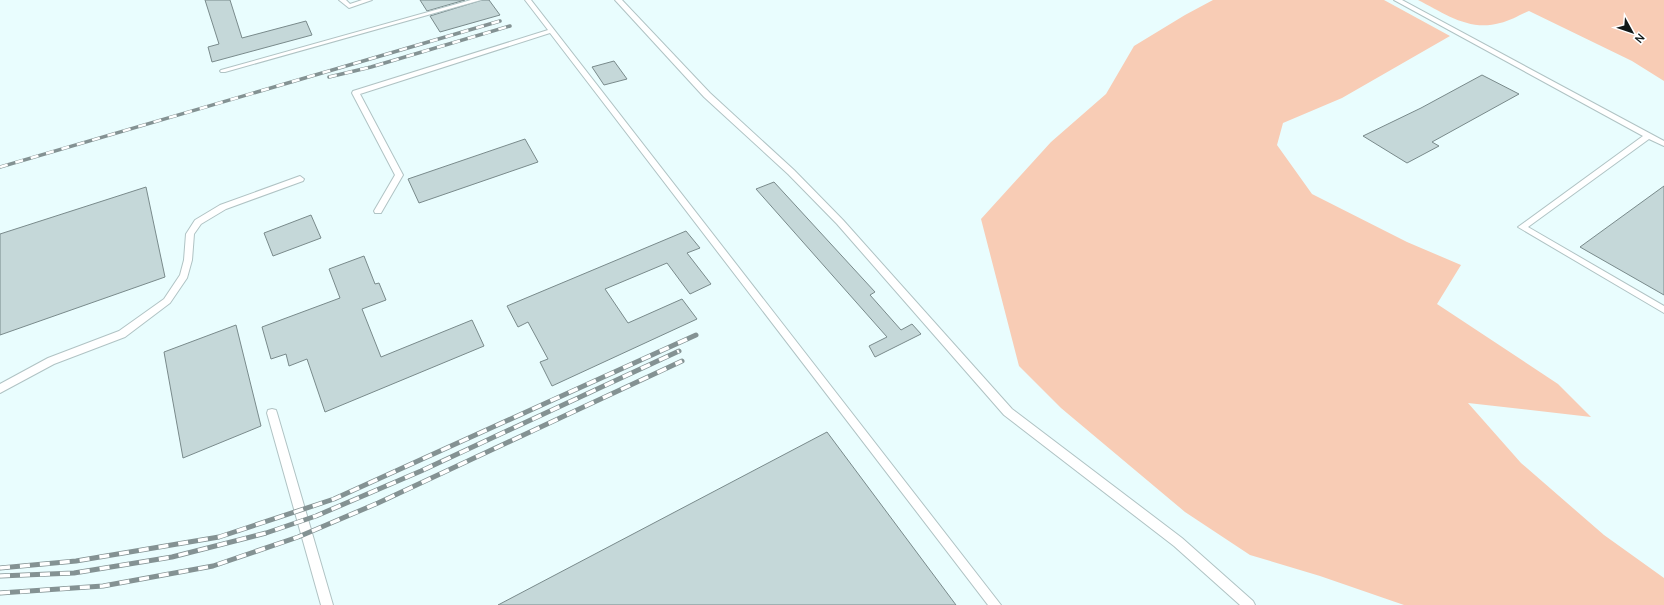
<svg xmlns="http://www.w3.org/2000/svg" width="1664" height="605" font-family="Manrope,sans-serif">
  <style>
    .green { fill: #f8ccb5 }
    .building { fill: #c5d8d9; stroke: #798a8b }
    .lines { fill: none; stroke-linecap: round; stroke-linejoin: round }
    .lane-casing { stroke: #b0c3c4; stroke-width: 2 }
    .lane { fill: #fff; fill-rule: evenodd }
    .rail-far1-casing { stroke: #849293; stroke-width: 3.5 }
    .rail-casing { stroke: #849293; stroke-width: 5 }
    .rail-far1 { stroke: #fff; stroke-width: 2.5; stroke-dasharray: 8; stroke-linecap: butt }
    .rail { stroke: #fff; stroke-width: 3.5; stroke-dasharray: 10; stroke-linecap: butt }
  </style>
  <rect width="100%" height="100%" fill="#e9fdfe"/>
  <path class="green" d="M1213,0H1384L1450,36L1342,98L1283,123L1277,145L1312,194L1407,242L1461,265L1437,304L1558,384L1591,417L1468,403L1521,463L1604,535L1664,578V605H1404L1320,576L1250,555L1185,512L1061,408L1019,366L981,219L1051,142L1106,94L1134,46L1185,15Z
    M1418,0H1664V81L1632,61L1529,11C1519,15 1510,21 1500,23C1469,32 1444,13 1418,0Z"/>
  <path class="building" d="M205,0H230L242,38L306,21L312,35L212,62L208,47L219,44Z
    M420,0H465L427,11Z
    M482,0H489L500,15L440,32L430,16Z
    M614,61L627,79L604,85L592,67Z
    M1482,75L1519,94L1432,142L1439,146L1407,163L1363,136L1421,108Z
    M525,139L538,162L419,203L408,179Z
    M774,182L875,292L870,295L901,330L912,324L921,334L875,357L869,346L887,337L756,189Z
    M1664,186V295L1580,247Z
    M146,187L165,277L0,335V234Z
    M311,215L321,238L273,256L264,233Z
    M686,231L700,248L687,253L711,284L690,294L667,263L605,289L628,323L682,299L697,319L552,386L540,362L548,359L528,322L518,327L507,306Z
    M364,256L375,284L379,283L386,300L362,309L381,357L472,320L484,346L325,412L307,359L289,366L286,354L271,359L262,327L340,298L329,269Z
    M236,325L261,426L183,458L164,352Z
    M827,432L956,605H498Z"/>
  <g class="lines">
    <defs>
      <path id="lane" d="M339,0H346L350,4L362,0H372L349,8Z
        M471,0H481L225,72H221L220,71L221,70Z
        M525,0H531L1001,605H988L550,33L360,94L403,175L381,213H375L374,211L395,175L352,93L353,91L548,30Z
        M615,0H622L710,93L794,170L843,220L1012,409L1182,538L1253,601L1255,605H1240L1174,546L1004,415L837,224L788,174L704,97Z
        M1394,0H1402L1664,141V146L1649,139L1528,227L1664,306V313L1518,227L1643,136Z
        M300,176L304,179L303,181L226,209L201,224L194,234L192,260L187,278L170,303L125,337L54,364L0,393V384L48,358L119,331L164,299L180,275L184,260L186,234L195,220L220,205Z
        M272,409L276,410L277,413L333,605H321L267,413L268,410Z"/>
    </defs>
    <use href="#lane" class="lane-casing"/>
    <use href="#lane" class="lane"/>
    <defs>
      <path id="rail-far1" d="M329,77L371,67L510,26
        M0,167L500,21"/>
      <path id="rail" d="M0,568L76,561L219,537L334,499L696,335
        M0,576L74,573L172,557L266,533L316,516L421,471L679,351
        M0,593L103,586L213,566L298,537L378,503L682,361"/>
    </defs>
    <use href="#rail-far1" class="rail-far1-casing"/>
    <use href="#rail" class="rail-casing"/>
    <use href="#rail-far1" class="rail-far1"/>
    <use href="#rail" class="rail"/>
  </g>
  <g transform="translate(1632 32) rotate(130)" stroke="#ffffff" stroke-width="3" paint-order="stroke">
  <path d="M0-3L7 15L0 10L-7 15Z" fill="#111818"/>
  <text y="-6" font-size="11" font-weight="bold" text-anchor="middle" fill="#111818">N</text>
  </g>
</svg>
